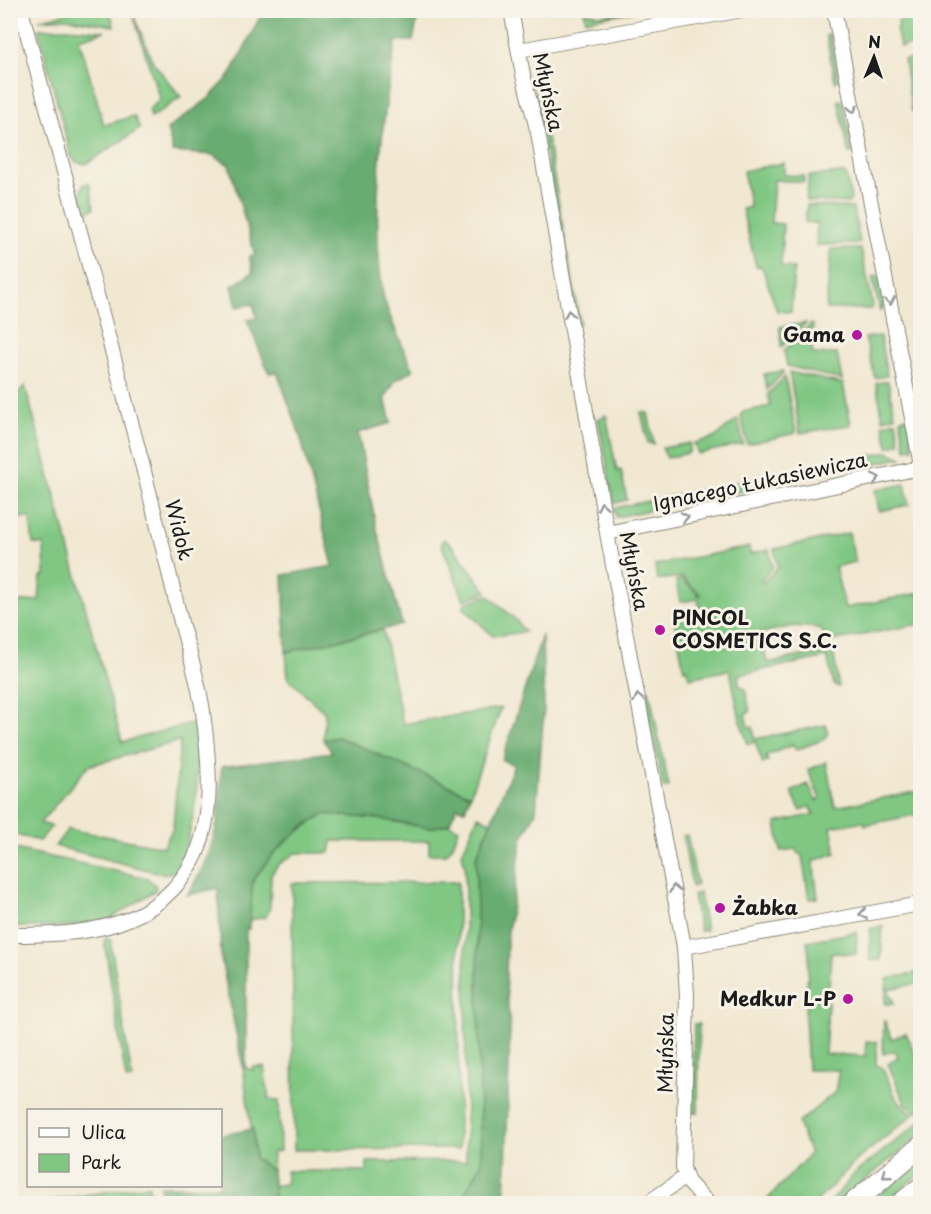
<svg xmlns="http://www.w3.org/2000/svg" width="931" height="1214" font-family="'Playpen Sans',sans-serif">
  <style>
    .green { fill: #80c783; stroke: #4e7250; stroke-width: 1.5 }
    .forest { fill: #68ac71; stroke: #426446; stroke-width: 1.5 }
    .lines { fill: none; stroke-linecap: round; stroke-linejoin: round }
    .street-casing { stroke: #868276; stroke-width: 16 }
    .secondary-casing { stroke: #868276; stroke-width: 22 }
    .street { stroke: #fff; stroke-width: 14 }
    .secondary { stroke: #fff; stroke-width: 20 }
    .oneway { stroke: #999 }
    .poi-dot { fill: #b5179e; stroke: #f7f3e8; stroke-width: 2 }
    .labels { text-anchor: middle; stroke-width: 6; stroke-linejoin: round; paint-order: stroke }
    .street-label { font-size: 20px; fill: #1c1c1c; stroke: #f7f3e8 }
    .poi-label { font-size: 20px; font-weight: bold; fill: #1c1c1c; stroke: #f7f3e8; text-anchor: end }
  </style>
  <rect width="100%" height="100%" fill="#f7f3e8"/>
  <filter id="ink" filterUnits="userSpaceOnUse"><feTurbulence type="fractalNoise" baseFrequency=".0167" numOctaves="2"/><feDisplacementMap in="SourceGraphic" scale="12" xChannelSelector="R" yChannelSelector="G"/><feConvolveMatrix kernelMatrix="1 2 1 2 8 2 1 2 1" color-interpolation-filters="sRGB"/></filter>
  <filter id="wash" filterUnits="userSpaceOnUse"><feTurbulence type="fractalNoise" baseFrequency=".008" numOctaves="4" result="noise"/><feDisplacementMap in="SourceGraphic" scale="24" xChannelSelector="R" yChannelSelector="G"/><feGaussianBlur stdDeviation="1.35" result="paint"/><feColorMatrix in="noise" values="0 0 0 0 0 0 0 0 0 0 0 0 0 0 0 0 0 1.4 0 .05"/><feComposite in="paint" operator="in"/></filter>
  <g filter="url(#wash)">
    <rect width="100%" height="100%" fill="#f1e8d1"/>
    <path class="green" d="M73,11H110L114,26L66,18L39,20Z
      M132,11L153,62L181,97L151,118L149,109L160,100Z
      M584,11L599,15L636,11L586,20Z
      M919,17L920,53L918,43L900,47L896,28H899L898,21Z
      M67,28L105,31L79,39L104,125L134,116L140,129L86,164L76,162L71,156L38,29Z
      M830,34L839,80L835,82L826,35Z
      M920,57V111L912,112L904,60Z
      M533,59L580,323L576,325L531,72Z
      M838,100L843,101L853,152L849,153Z
      M784,163V175L804,176V182L774,180L771,223L783,224L781,267L794,268L791,312L777,311L762,267L756,266L742,209L750,207L743,171Z
      M841,173L846,174L851,199L849,203L806,201L809,176Z
      M88,183L90,185L94,208L87,212L81,208L79,196L83,185Z
      M807,205L853,208L860,242L857,244L816,245L817,224L805,222Z
      M831,249H861L873,305L871,309H826Z
      M880,276L885,304L880,311L872,277Z
      M806,323L781,347L780,327Z
      M811,324L813,325L812,354H837L842,380L787,366L784,351Z
      M880,336L887,376L875,378L865,338Z
      M783,371V373L767,390L764,374Z
      M789,372L843,384L851,425L800,433Z
      M785,377L796,433L747,444L741,415L743,412L770,406L768,394Z
      M888,381L895,416L883,419L876,383Z
      M25,386L122,742L193,723C202,771 197,826 176,871L163,874L55,846L68,829L163,847L173,828L180,741L88,766L40,823L52,826L39,841L11,834V603L39,600L41,576H45L44,545L33,544L30,518L11,517V400Z
      M641,412L648,413L654,444L648,443Z
      M606,415L617,471L621,470L627,500L614,503L598,419Z
      M908,417L913,448L906,449L900,419Z
      M738,419L743,444L698,454L694,443L714,438Z
      M896,421L900,443L888,447L883,424Z
      M690,443L689,453L667,458L662,448Z
      M888,452L902,458L852,468L851,459Z
      M831,463L834,472L616,517L614,508Z
      M905,484L909,505L879,511L875,490Z
      M849,533L855,562L835,567L845,608L920,593V624L827,642L820,628L793,626L761,633L767,663L833,650L839,687L834,685L827,657L738,675L740,687L745,688L750,712L745,714L748,727H753L755,739L826,725L828,734L825,739L796,750L793,745L766,756L768,761L763,764L755,742L748,744L740,720L730,670L689,678L687,668L684,669L673,614L700,609L698,599L680,602L676,581L681,579L700,596L701,595L682,577L657,580L655,565L749,547L750,554L769,550L773,567L761,581L763,583L778,567L774,549Z
      M444,539L451,544L487,592L464,600L441,543Z
      M488,595L516,620L525,632L493,636L463,607L465,603Z
      M383,630L403,724L501,708L470,795L338,737L323,740L325,713L288,678L286,652Z
      M649,690L669,787L663,788L644,691Z
      M826,762L835,807L920,791V814L865,825L863,821L831,827L836,853L813,861L818,898L809,899L802,856L795,849L781,851L776,823L814,814L810,806L801,811L791,792L808,784L816,801L820,799L808,770Z
      M324,814L380,819L429,828L449,824L459,829L452,847L446,854H429V841H332L330,853H296L278,865L271,875L270,907L266,917L249,920C250,908 250,894 253,882C260,858 303,827 324,814Z
      M478,816L491,822L476,858L481,1165L459,1203H275L273,1186L286,1184V1171H367V1162L466,1161L465,867L462,853Z
      M687,835L697,885L692,887L683,836Z
      M10,848L147,878L155,885L156,890L109,920L64,927H11Z
      M458,882L459,1149L294,1150L292,883Z
      M699,893L706,930L700,931L693,895Z
      M883,926L881,960H870V929Z
      M857,932L856,954L831,953L825,1054L865,1056L866,1041L877,1042L876,1065L882,1067L897,1100L913,1115L858,1159L815,1203H764L810,1154L798,1123L835,1092L839,1070H808L805,1017L809,955L807,941Z
      M110,938L132,1079L126,1080L104,939Z
      M920,972V983L888,989L894,1004H885L887,979Z
      M884,1020L892,1039L906,1033L920,1067V1110L916,1113L905,1103L888,1064L898,1057L895,1051L883,1054Z
      M694,1024H699L698,1113H692Z
      M243,1067L253,1070V1067H264L269,1099L279,1100L280,1151L273,1152L272,1171L255,1158Z
      M920,1122V1135L837,1203L829,1204L855,1173Z
      M920,1162V1174L883,1203H869Z
      M143,1186H149L152,1203H37Z"/>
    <path class="forest" d="M263,11H419L413,41H396C382,121 371,207 382,288C385,311 404,348 413,370L395,381L385,398L391,423L358,433L376,526L402,625L286,652L283,575L333,566L300,435L277,372L269,373L247,320L257,318L253,304L237,307L232,286L253,272L249,256L255,255L229,165L213,155L173,152L167,129L208,99L230,76Z
      M542,635L544,708L536,812L522,839L507,939L506,984L510,1028L505,1203H459L481,1165L476,858L514,765L502,760Z
      M338,737L470,795L465,810L457,807L449,824L429,828L380,819L324,814L301,828L275,852L253,880L249,929H246V1067H243L221,959L218,888L187,895C217,849 220,820 221,767L332,752L323,740Z
      M253,1129L255,1158L272,1171L275,1203H162L160,1186H220L221,1135Z"/>
  </g>
  <g filter="url(#ink)">
    <g class="lines">
      <defs>
        <path id="street" d="M511,10L523,75L538,133L607,533L684,947L687,995L683,1168L688,1182L709,1204
          M834,10L920,460
          M519,50L742,10
          M607,533L920,468
          M10,935C81,935 159,931 195,857C215,815 209,758 203,712C199,682 189,652 181,622C167,564 153,506 138,448C98,302 60,156 21,10
          M684,947L920,904
          M646,1204L685,1177"/>
        <path id="secondary" d="M852,1204L920,1147
          M900,1204L920,1188"/>
      </defs>
      <use href="#street" class="street-casing"/>
      <use href="#secondary" class="secondary-casing"/>
      <use href="#street" class="street"/>
      <use href="#secondary" class="secondary"/>
    </g>
    <defs><path id="oneway-chevron" d="M-2-3.5L2.5 0L-2 3.5" fill="none" stroke-width="1.6" stroke-linecap="round" stroke-linejoin="round" transform="scale(1.5)"/></defs>
    <g class="oneway">
      <use href="#oneway-chevron" transform="translate(853 109) rotate(79)"/>
      <use href="#oneway-chevron" transform="translate(890 301) rotate(79)"/>
      <use href="#oneway-chevron" transform="translate(569 314) rotate(-100)"/>
      <use href="#oneway-chevron" transform="translate(876 478) rotate(-12)"/>
      <use href="#oneway-chevron" transform="translate(602 506) rotate(-100)"/>
      <use href="#oneway-chevron" transform="translate(685 517) rotate(-12)"/>
      <use href="#oneway-chevron" transform="translate(638 698) rotate(-101)"/>
      <use href="#oneway-chevron" transform="translate(674 889) rotate(-101)"/>
      <use href="#oneway-chevron" transform="translate(863 914) rotate(170)"/>
      <use href="#oneway-chevron" transform="translate(886 1175) rotate(142)"/>
    </g>
  </g>
  <g class="poi-dot">
    <circle cx="857" cy="335" r="6"/>
    <circle cx="660" cy="630" r="6"/>
    <circle cx="720" cy="908" r="6"/>
    <circle cx="848" cy="999" r="6"/>
  </g>
  <g class="labels">
    <g class="street-label">
      <text transform="translate(548 92) rotate(78)" y="7">Młyńska</text>
      <text transform="translate(760 482) rotate(-12)" y="7">Ignacego Łukasiewicza</text>
      <text transform="translate(179 530) rotate(76)" y="7">Widok</text>
      <text transform="translate(634 571) rotate(79)" y="7">Młyńska</text>
      <text transform="translate(666 1053) rotate(-89)" y="7">Młyńska</text>
    </g>
    <g class="poi-label">
      <text x="845" y="342">Gama</text>
      <text x="672" y="625" text-anchor="start">PINCOL<tspan x="672" dy="23">COSMETICS S.C.</tspan></text>
      <text x="732" y="915" text-anchor="start">Żabka</text>
      <text x="836" y="1006">Medkur L-P</text>
    </g>
  </g>
  <rect width="931" height="1214" fill="none" stroke="#f7f3e8" stroke-width="36"/>
  <rect x="27" y="1109" width="195" height="78" fill="#f7f3e8" stroke="#9f9d96" stroke-width="1.5"/>
  <rect x="39" y="1128" width="30" height="9" fill="#ffffff" stroke="#9f9d96" stroke-width="1.5"/>
  <text x="81" y="1139" font-size="18" fill="#1c1c1c">Ulica</text>
  <rect x="39" y="1154" width="30" height="18" fill="#80c783" stroke="#9f9d96" stroke-width="1.5"/>
  <text x="81" y="1169" font-size="18" fill="#1c1c1c">Park</text>
  <g transform="translate(874 57) rotate(2)" stroke="#f7f3e8" stroke-width="4.5" paint-order="stroke">
  <path d="M0-4.5L10 22L0 15L-10 22Z" fill="#1c1c1c"/>
  <text y="-9" font-size="16" font-weight="bold" text-anchor="middle" fill="#1c1c1c">N</text>
  </g>
</svg>
